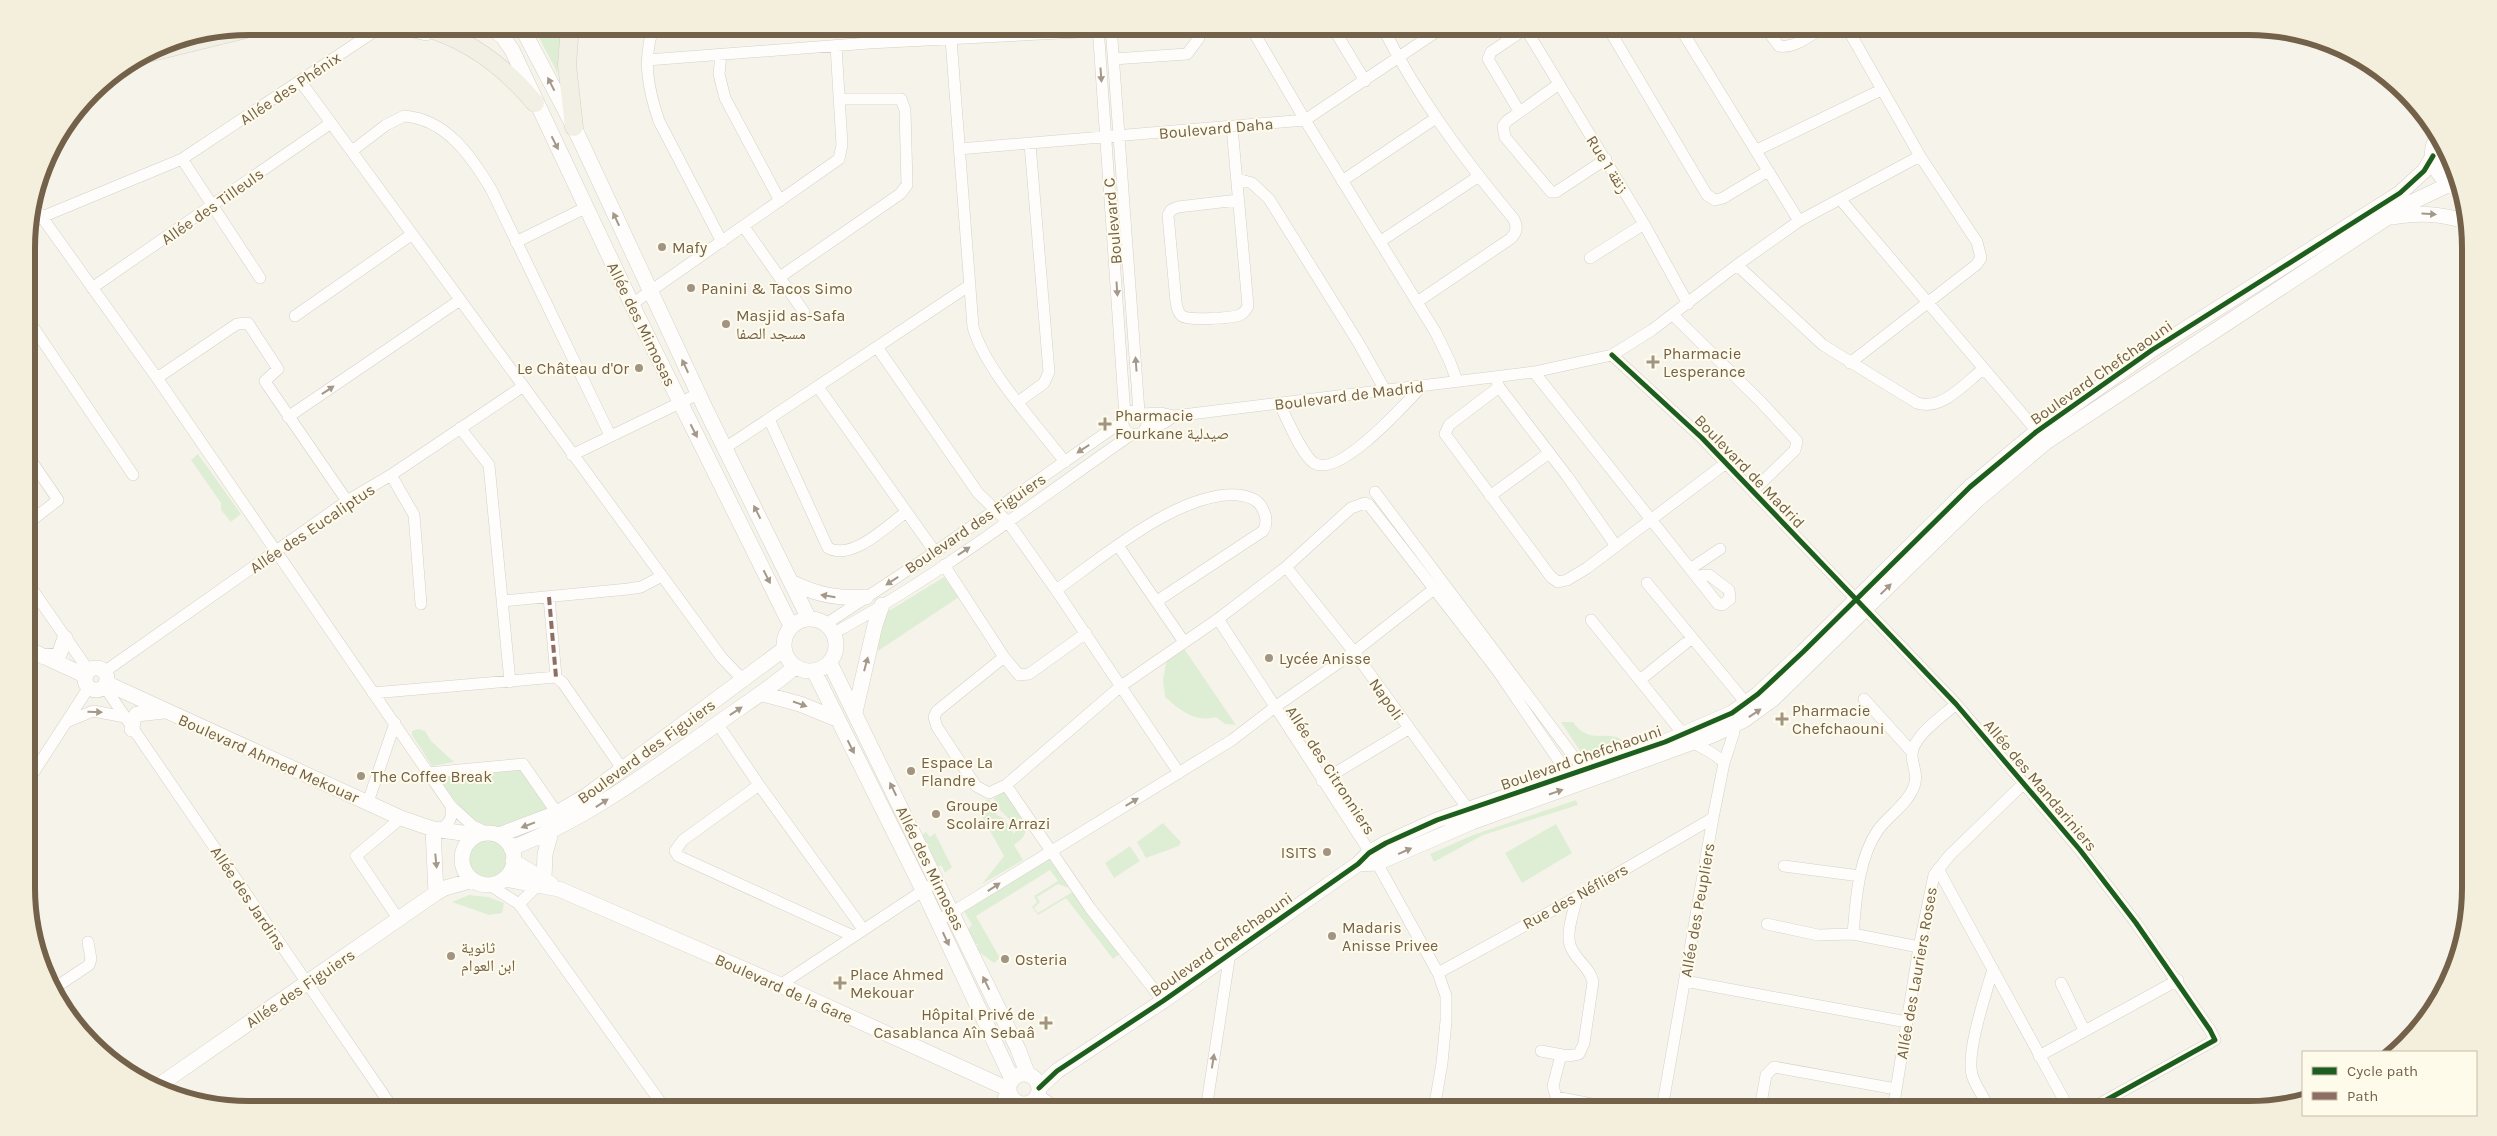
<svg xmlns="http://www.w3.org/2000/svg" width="2497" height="1136" font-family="Karla,'Noto Naskh Arabic',sans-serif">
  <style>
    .green { fill: #deeed5 }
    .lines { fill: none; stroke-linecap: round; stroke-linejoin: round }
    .street-casing { stroke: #d4d0c7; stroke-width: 12 }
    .secondary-casing { stroke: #d6d1c8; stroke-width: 16 }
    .primary-casing { stroke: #d5cfc6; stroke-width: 19 }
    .street { stroke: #fefdfc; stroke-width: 11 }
    .secondary { stroke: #fefdfc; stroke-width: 15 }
    .primary { stroke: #f2f0e5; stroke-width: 18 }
    .quiet { stroke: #8d6e63; stroke-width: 4; stroke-dasharray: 8 4; stroke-linecap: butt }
    .cycleway-casing { stroke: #fffbea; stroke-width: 8 }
    .cycleway { stroke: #1b5e20; stroke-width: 5 }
    .oneway { fill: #a49888 }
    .poi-dot { fill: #a29482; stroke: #fffbea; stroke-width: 2 }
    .labels { text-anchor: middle; stroke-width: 4; stroke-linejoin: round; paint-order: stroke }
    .street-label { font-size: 16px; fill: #74614a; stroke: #fffbea }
    .poi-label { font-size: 16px; fill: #74614a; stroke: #fffbea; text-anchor: start }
    .rim { fill: none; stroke: #74614a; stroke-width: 6 }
  </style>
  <rect width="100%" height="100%" fill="#f6f4ea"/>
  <path class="green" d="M533,26H565L557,74L555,68Z
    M198,454L241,514L231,522L221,510V503L191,460Z
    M944,577L959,597L878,651V635L887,612Z
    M1183,647L1236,725L1225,724L1216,717C1195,723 1181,711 1165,697L1163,680L1167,657Z
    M1561,722H1573C1576,726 1580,731 1585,733C1598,741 1620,727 1627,749L1589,758L1582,754Z
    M418,729L425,731L431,741L454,762L432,766L412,735V731Z
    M1555,764L1563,770L1526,783L1519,775Z
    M522,766L550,811C538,816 523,826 510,828C475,833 454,801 438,776Z
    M1003,792C1012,795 1029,825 1025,833C1024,838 1018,842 1014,845L1023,860L982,884L1004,856L976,806L989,799L997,815L1003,818L1014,834L1017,827L996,806L994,798Z
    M1576,800L1578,805L1483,835L1434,862L1430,854L1473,835Z
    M1163,823L1181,842L1179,846L1146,858L1137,842Z
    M1556,824L1572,853L1522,883L1505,853Z
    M926,832L930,837L935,833L952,867L945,873L942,866H933L928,844L921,839L924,833Z
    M469 858a20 20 0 1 1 40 0a20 20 0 1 1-40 0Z
    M1130,846L1140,861L1114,878L1105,863Z
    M1050,858L1069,888L1058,884L1037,897L1040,902L1034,908L1038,913L1074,891L1121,953L1113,959L1066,898L1038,915L1032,907L1037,902L1034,896L1058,881L1050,870L976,916L1000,958L994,963L978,951L977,944L972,941L967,930L972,925L964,911Z
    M469,895L488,897L504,903L502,913L489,915L452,902Z"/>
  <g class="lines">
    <defs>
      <path id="street" d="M654,26C642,59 648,89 659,121L722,242
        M868,26L869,43
        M950,26L973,327C985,370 1037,425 1065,462
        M1098,26L1125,416
        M1111,26L1139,412
        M1250,26L1305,120L1436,333L1450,362L1457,381
        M1332,26L1365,81
        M1382,26C1417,96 1463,158 1513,218C1518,226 1517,233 1510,239L1417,302
        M1524,26L1644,224L1688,304
        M1607,26L1707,195L1715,200L1723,198L1768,171
        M1679,26L1799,221
        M1764,26L1779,46C1795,49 1812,34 1825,26
        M1846,26L1920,156L1977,242L1981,258L1976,265L1850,363
        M721,55L719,74L725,98L780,201
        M1113,59L1187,54L1199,38
        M647,60L869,43L1098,31
        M301,82L722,658L744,681
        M1559,84L1507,121L1503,126L1505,137L1551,192H1556L1606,159
        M1519,111L1488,59L1491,52L1525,29
        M1232,127L1248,306C1246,310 1244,313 1240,315C1232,318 1189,321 1182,316C1177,312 1177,307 1176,302L1168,215L1171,210L1178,207L1238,200
        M959,149L1305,120L1445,26
        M1757,150L1881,90
        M352,151L386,125L404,116C446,119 471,156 491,189L610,435
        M182,159L260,278
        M1237,179L1252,183L1269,199L1358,342L1385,390
        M1342,181L1436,118
        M1840,199L2041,436
        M34,206L157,378L451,806L473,826L488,833
        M30,222L182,159L375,31L401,29L426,35
        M744,227L804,312
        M1381,241L1479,176
        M516,242L587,207
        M1590,258L1644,224
        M1737,265L1823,345L1917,403C1942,411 1964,384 1982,370
        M780,277L900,194L907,185L905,110L901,99H841
        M92,288L331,123
        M632,304L839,159L842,145L836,46
        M1673,315L1761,402L1797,441L1795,450L1753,491
        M295,316L411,235
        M27,318L133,475
        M877,347L978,493L1008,522L1056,590L1179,773
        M1612,355L1702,438L1956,704L2080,850L2136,923L2210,1030L2215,1040L2090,1109
        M1534,372L1718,604L1722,605L1730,599L1729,590L1709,575L1697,576
        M157,378L237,324L248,323L278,369L265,381L266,383L347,501
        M1497,381L1499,387L1567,476L1616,546
        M818,387L935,552
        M1499,387L1449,425L1445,434L1551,577L1558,582L1567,580L1587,568L1726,463
        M1018,402L1044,383L1049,372L1030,144
        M1279,403C1287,418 1301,454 1314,463C1339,479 1407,402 1423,385
        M1123 423a12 12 0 1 1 24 0a12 12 0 1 1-24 0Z
        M1142,414L1161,413L1174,416L1534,372L1612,355L1652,330L1737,265L1799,221L1920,156
        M288,417L460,300
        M769,419L828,548C852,561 887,526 906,512
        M460,428L489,465L510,682
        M1145,429L1164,423L1174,416
        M725,448L970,285
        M572,455L698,394
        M391,475L414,515L421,604
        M1375,492L1583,769
        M1490,496L1549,453
        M27,524L58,500L30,459
        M1119,547L1184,642
        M944,565L1004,657L1019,675L1029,674L1086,633
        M1286,567L1354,652L1468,809
        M1690,569L1720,549
        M27,582L89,671
        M1647,583L1746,703
        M1056,590C1103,557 1179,491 1238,495C1247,496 1256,498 1261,506C1266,514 1268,523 1263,531L1157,601
        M549,597L556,677
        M503,601L628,589L641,587L662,576
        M1218,619L1377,863L1438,973L1446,996V1021L1442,1063L1434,1109
        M1591,620L1684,735C1696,748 1712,749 1724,763
        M826,624L935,552L1123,421
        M834,633C939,576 1034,502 1132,434
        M1004,657L937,711L934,717L937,727L976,786L989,793L1006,785L1121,686L1218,619L1286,567L1351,508L1365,503L1369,505L1497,670L1568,774
        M104,672L347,501L391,475L522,387
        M1640,680L1692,638
        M104,686L394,1110
        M373,693L556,677L563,683L623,770
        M1864,699L1912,752
        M69,721L93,711L125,717
        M717,723L759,785L863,929
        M428,773L523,764L557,813
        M28,781L89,687
        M1322,781L1408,729
        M759,785L683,840L675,851L678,856L853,936
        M1006,785L1090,908L1163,1001
        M368,802L395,723
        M435,829C448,828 453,819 451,806
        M1784,866L1860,876
        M1938,869L2069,1109
        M488,884L519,904L666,1110
        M519,904L539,884
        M399,920L356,856L401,818
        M938,921L1232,740L1275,707L1354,652L1434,589
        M1767,924L1818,935L1853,934L1919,947
        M1853,934C1856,900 1858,859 1878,830C1888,816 1906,805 1913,789C1919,777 1913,768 1912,756C1911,737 1943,716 1956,704
        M1438,973L1577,897L1713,818
        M1685,981L1907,1022
        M2061,983L2084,1030
        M780,985L930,886
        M53,989L89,965L91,959L88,942
        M1541,1051L1568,1056L1579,1054L1584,1043L1593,982C1590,967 1574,959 1570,945C1566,931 1574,911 1577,897
        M1561,1055L1553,1086L1556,1097L1617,1109
        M2039,1056L2178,980
        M1038,1095L1061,1110
        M1662,1109L1713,818L1724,763L1734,732V720
        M1760,1109L1766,1075L1774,1067L1896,1089
        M1893,1109L1919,947L1934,875L1949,856L2024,783
        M1990,1109C1984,1098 1976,1087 1972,1075C1966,1052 1986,993 1993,969
        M1206,1110L1230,953"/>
      <path id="secondary" d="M489,26L503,37L512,50L637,315L791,626
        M521,26L574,127L706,410L809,619
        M2438,136C2424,156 2438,183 2461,188
        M2392,217C2422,212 2440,214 2469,222
        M793,583C817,595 839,599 866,597
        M784 645a26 26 0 1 1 52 0a26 26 0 1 1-52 0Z
        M28,649L86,676
        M44,657L59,655L65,638
        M830,663L1018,1049L1028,1075
        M85 679a11 11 0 1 1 22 0a11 11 0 1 1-22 0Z
        M814,671L923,890L1012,1079
        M106,683L401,818L433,829L477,835
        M763,694L800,704L837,719
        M855,712L875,625L882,605
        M132,729L133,720L137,714L164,711
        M433,829L436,893
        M462 859a26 26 0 1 1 52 0a26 26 0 1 1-52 0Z
        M499,835L557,813L586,796L784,649
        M511,848C582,821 642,777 703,734C734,711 766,692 795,667
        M513,861L551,884
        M1358,864L1377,863L1472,822L1713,735L1744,720L1773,699L1976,501L2046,442L2408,204L2450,184
        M544,878L545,854L551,832
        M504,879L559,889L780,985L1008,1089
        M1009 1089a15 15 0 1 1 30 0a15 15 0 1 1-30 0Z
        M155,1088L436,893L445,888L473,880
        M1039,1088L1057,1071L1163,1001L1358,864L1369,853L1386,843L1437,820L1665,742L1732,713L1758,694L1803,652L1970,487L2036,432L2152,350L2400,193L2424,171L2433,156
        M1001,1110L1008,1091"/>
      <path id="primary" d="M420,26C467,38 505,67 535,103
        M570,26L567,65L574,127
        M148,53L258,26"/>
    </defs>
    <use href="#street" class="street-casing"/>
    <use href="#secondary" class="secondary-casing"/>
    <use href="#primary" class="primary-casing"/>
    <use href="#street" class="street"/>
    <use href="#secondary" class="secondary"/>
    <use href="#primary" class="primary"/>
    <path class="quiet" d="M549,597L556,677"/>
    <defs>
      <path id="cycleway" d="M1612,355L1702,438L1956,704L2080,850L2136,923L2210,1030L2215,1040L2090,1109
        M1039,1088L1057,1071L1163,1001L1358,864L1369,853L1386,843L1437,820L1665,742L1732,713L1758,694L1803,652L1970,487L2036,432L2152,350L2400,193L2424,171L2433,156"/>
    </defs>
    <use href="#cycleway" class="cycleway-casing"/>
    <use href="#cycleway" class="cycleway"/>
  </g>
  <defs><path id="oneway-solid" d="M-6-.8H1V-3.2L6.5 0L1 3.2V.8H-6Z" transform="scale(1.25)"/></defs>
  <g class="oneway">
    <use href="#oneway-solid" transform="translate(1101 75) rotate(86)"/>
    <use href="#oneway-solid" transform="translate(551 84) rotate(-117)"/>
    <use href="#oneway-solid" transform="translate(555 143) rotate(63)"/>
    <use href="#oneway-solid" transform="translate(2429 214) rotate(3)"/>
    <use href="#oneway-solid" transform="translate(616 219) rotate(-115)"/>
    <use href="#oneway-solid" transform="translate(1117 289) rotate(86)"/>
    <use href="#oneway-solid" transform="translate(1136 364) rotate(-94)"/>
    <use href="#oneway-solid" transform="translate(685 366) rotate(-115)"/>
    <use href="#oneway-solid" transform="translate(328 390) rotate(-34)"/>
    <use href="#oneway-solid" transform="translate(694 431) rotate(63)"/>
    <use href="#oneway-solid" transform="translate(1083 449) rotate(147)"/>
    <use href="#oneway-solid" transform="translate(757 512) rotate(-117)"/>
    <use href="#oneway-solid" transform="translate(964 551) rotate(-34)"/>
    <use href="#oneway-solid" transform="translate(767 577) rotate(63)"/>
    <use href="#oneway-solid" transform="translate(892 581) rotate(147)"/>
    <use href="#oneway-solid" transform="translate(1886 589) rotate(-44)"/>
    <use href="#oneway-solid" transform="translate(828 596) rotate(-171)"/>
    <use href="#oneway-solid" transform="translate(866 664) rotate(-75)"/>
    <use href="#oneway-solid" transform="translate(800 704) rotate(19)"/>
    <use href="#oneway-solid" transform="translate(736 711) rotate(-33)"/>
    <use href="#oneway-solid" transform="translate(95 712) rotate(1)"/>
    <use href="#oneway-solid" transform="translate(1755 713) rotate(-34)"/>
    <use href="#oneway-solid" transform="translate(851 747) rotate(63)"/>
    <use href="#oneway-solid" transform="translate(893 789) rotate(-116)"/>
    <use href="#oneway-solid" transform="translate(1556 792) rotate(-19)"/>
    <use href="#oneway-solid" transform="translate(1132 802) rotate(-31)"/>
    <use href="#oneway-solid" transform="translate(602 803) rotate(-33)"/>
    <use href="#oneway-solid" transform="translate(528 825) rotate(159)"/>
    <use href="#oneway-solid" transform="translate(1405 851) rotate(-24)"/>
    <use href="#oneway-solid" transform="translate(436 861) rotate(84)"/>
    <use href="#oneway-solid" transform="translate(994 887) rotate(-33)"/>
    <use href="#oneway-solid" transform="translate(946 939) rotate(65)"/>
    <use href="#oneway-solid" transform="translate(986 983) rotate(-116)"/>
    <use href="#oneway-solid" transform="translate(1213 1061) rotate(-81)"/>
  </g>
  <g class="poi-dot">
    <circle cx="662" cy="247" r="5"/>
    <circle cx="691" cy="288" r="5"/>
    <circle cx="726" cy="324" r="5"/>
    <path d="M1650.5 354.5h5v5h5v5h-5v5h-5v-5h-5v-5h5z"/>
    <circle cx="639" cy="368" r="5"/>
    <path d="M1102.5 416.5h5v5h5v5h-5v5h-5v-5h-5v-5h5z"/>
    <circle cx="1269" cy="658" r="5"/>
    <path d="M1779.5 711.5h5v5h5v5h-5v5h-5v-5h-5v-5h5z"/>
    <circle cx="911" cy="771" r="5"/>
    <circle cx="361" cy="776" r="5"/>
    <circle cx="936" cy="814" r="5"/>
    <circle cx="1327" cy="852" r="5"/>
    <circle cx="1332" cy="936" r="5"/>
    <circle cx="451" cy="956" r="5"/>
    <circle cx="1005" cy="959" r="5"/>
    <path d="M837.5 975.5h5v5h5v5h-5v5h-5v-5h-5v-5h5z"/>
    <path d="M1043.5 1015.5h5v5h5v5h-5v5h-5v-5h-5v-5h5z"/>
  </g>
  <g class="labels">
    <g class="street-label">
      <text transform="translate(290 88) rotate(-34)" y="6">Allée des Phénix</text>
      <text transform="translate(1216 128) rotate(-5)" y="6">Boulevard Daha</text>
      <text transform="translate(1608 164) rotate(58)" y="6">Rue 1 زنقة</text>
      <text transform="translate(212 206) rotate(-35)" y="6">Allée des Tilleuls</text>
      <text transform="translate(1112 221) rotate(-95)" y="6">Boulevard C</text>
      <text transform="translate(642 324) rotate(64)" y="6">Allée des Mimosas</text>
      <text transform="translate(2101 372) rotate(-35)" y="6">Boulevard Chefchaouni</text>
      <text transform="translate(1349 395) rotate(-7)" y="6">Boulevard de Madrid</text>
      <text transform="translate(1750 471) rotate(46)" y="6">Boulevard de Madrid</text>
      <text transform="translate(975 523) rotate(-34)" y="6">Boulevard des Figuiers</text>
      <text transform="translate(312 528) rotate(-34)" y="6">Allée des Eucaliptus</text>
      <text transform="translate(1387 699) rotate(55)" y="6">Napoli</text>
      <text transform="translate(646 751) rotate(-36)" y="6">Boulevard des Figuiers</text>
      <text transform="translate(1581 757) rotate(-19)" y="6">Boulevard Chefchaouni</text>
      <text transform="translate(269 758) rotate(24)" y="6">Boulevard Ahmed Mekouar</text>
      <text transform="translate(1331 770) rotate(57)" y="6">Allée des Citronniers</text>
      <text transform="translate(2041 785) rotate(50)" y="6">Allée des Mandariniers</text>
      <text transform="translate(931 868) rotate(64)" y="6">Allée des Mimosas</text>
      <text transform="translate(1575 896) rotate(-29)" y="6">Rue des Néfliers</text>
      <text transform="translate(249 898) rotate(56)" y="6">Allée des Jardins</text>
      <text transform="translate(1697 910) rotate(-80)" y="6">Allée des Peupliers</text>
      <text transform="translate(1221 944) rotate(-35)" y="6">Boulevard Chefchaouni</text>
      <text transform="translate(1916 973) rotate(-80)" y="6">Allée des Lauriers Roses</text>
      <text transform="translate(300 988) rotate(-34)" y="6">Allée des Figuiers</text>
      <text transform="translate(784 988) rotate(24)" y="6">Boulevard de la Gare</text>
    </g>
    <g class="poi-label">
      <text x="672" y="253">Mafy</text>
      <text x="701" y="294">Panini &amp; Tacos Simo</text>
      <text x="736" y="321">Masjid as-Safa<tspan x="736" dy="18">مسجد الصفا</tspan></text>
      <text x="1663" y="359">Pharmacie<tspan x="1663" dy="18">Lesperance</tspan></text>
      <text x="629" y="374" text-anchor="end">Le Château d'Or</text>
      <text x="1115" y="421">Pharmacie<tspan x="1115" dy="18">Fourkane صيدلية</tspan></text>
      <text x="1279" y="664">Lycée Anisse</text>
      <text x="1792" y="716">Pharmacie<tspan x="1792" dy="18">Chefchaouni</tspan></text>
      <text x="921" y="768">Espace La<tspan x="921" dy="18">Flandre</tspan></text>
      <text x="371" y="782">The Coffee Break</text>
      <text x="946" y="811">Groupe<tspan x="946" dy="18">Scolaire Arrazi</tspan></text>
      <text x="1317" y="858" text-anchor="end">ISITS</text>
      <text x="1342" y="933">Madaris<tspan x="1342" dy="18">Anisse Privee</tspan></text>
      <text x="461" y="953">ثانوية<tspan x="461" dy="18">ابن العوام</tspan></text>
      <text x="1015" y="965">Osteria</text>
      <text x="850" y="980">Place Ahmed<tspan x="850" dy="18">Mekouar</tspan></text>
      <text x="1035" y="1020" text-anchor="end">Hôpital Privé de<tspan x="1035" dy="18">Casablanca Aîn Sebaâ</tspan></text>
    </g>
  </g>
  <path d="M0 0H2497V1136H0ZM248 35H2249A213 213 0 0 1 2462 248V888A213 213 0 0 1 2249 1101H248A213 213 0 0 1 35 888V248A213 213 0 0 1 248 35Z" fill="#f4efdd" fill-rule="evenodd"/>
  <path class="rim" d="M248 35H2249A213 213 0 0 1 2462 248V888A213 213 0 0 1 2249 1101H248A213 213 0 0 1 35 888V248A213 213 0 0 1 248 35Z"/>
  <rect x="2302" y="1051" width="175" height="65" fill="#fffbea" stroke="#c7bdaa"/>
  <rect x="2312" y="1067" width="25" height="8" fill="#1b5e20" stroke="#c7bdaa"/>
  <text x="2347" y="1076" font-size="15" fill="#74614a">Cycle path</text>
  <rect x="2312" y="1092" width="25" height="8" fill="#8d6e63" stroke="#c7bdaa"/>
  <text x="2347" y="1101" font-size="15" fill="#74614a">Path</text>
</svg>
